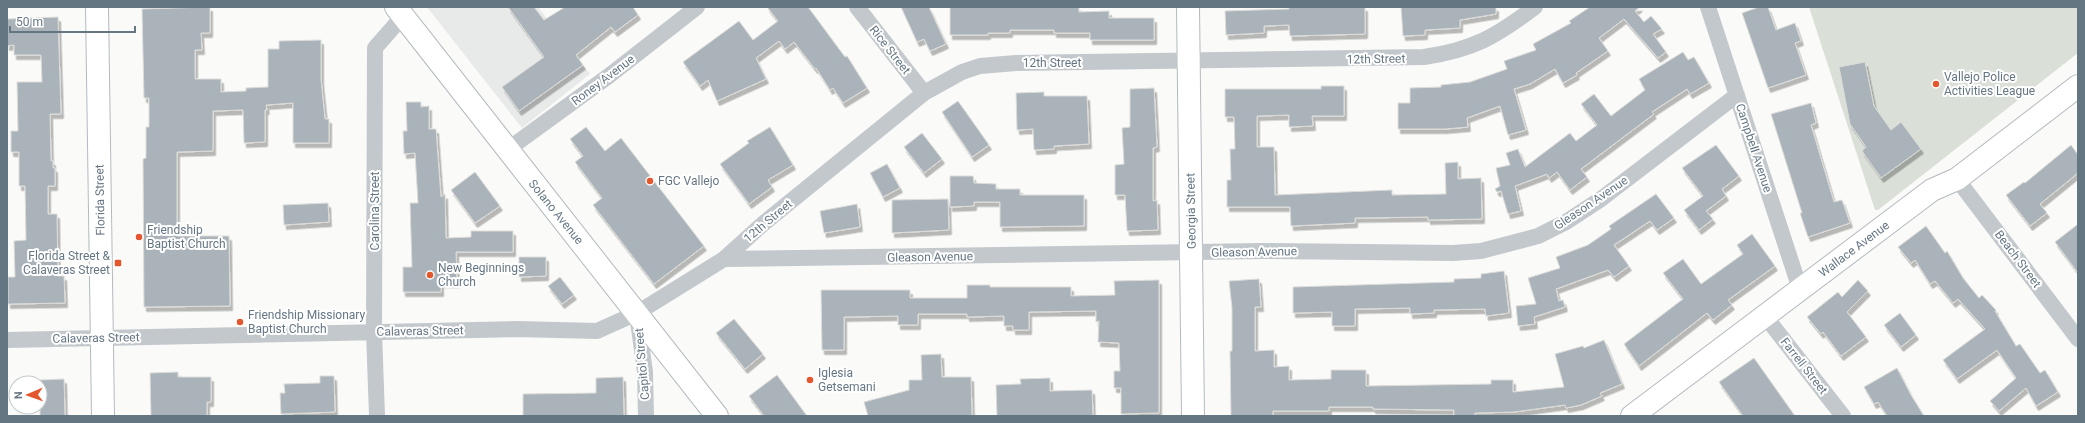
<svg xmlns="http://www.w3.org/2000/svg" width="2085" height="423" font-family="Roboto,sans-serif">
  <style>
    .built { fill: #e8e9e9 }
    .green { fill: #dadfd7 }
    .building { fill: #aab3b9; stroke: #dcdcda; filter: url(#shadow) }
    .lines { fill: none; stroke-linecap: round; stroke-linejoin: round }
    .secondary-casing { stroke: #b3babf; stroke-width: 24 }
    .street { stroke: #c3c8cc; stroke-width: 16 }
    .secondary { stroke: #fff; stroke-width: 22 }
    .poi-dot { fill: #e4572e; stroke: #fff; stroke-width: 1.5 }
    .labels { text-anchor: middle; stroke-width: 4; stroke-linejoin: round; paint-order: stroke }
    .street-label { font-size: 12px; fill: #657683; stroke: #fff }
    .poi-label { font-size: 12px; fill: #657683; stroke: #fff; text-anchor: start }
  </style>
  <defs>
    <filter id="shadow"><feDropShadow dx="2.5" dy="4.5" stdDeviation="0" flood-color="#0004"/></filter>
  </defs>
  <rect width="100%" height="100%" fill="#fafaf8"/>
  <path class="built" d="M427,7H538L590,74L522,128Z"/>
  <path class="green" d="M1809,7H2078V53L1878,210H1875Z"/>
  <path class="building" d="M210,7V33H201L202,50H195V79H221V92L246,91V88L268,87V49H279V41L321,40V80L325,119H329V143H293V103L266,105L267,110H265V142L244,143L243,110L213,111V151L177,152V236H229L230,306L144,307L143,159L146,158V127H149V98H144L142,9Z
    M508,7H534L544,20L565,7H633L638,15L615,32L611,27L576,55L583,65L519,111L502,87L544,57Z
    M767,7H808L845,57L847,56L867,88L843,103L833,88L830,90L816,68L815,69L794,42L785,49L779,41L756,58L766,79L717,101L708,80L700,86L683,62L739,21L753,40L778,21Z
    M901,7H929L946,44L930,51L924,39L917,42Z
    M950,7H1079V12L1109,11V18H1154V40H1090V33H1054V30H1010V33H988V35H950Z
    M1289,7H1365V34L1290,36L1289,25L1264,26V33L1226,35L1225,11L1289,9Z
    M1401,7H1496V14L1460,20V28L1425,30V35L1403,36Z
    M1590,7H1640L1635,11L1644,22L1651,16L1662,29L1653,34L1666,52L1658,58L1624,19L1599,38L1608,51L1576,73L1577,75L1563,83L1555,69L1530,84L1514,89L1526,130L1508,135L1500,106L1467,118L1468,127L1445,129H1398V103H1410V88L1441,87V85L1470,82L1507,69L1504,61L1536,50L1533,44L1571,23L1569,21Z
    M1759,7H1768L1776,30L1795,23L1801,41L1795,43L1806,75L1768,88L1742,13Z
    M58,17L61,114H50L51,161H53V168H55V186H48V214H57L58,276H64L65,303L8,304V277H15L14,241L26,240L25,186H19V152H11V131H18L17,82H42L41,55H14V45L7,46V19Z
    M1683,52L1688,60L1694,57L1709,83L1690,94L1687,89L1652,112L1654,114L1581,169L1587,177L1570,190L1557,172L1549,178L1547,174L1515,186L1521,211L1508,214L1501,191L1497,192L1495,189L1500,186L1496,168L1510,165L1506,153L1518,149L1525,167L1570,133L1576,141L1597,125L1581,104L1594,94L1611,116L1645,90L1639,79Z
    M1865,62L1874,106L1891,130L1901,122L1921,149L1881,178L1862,151L1866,147L1850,124L1839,67Z
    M1321,86H1344V116H1312L1313,126L1289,127V115L1257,116V147H1274L1275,195L1392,190V195L1446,194L1445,163L1458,162V179L1481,178L1482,219L1428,220V217L1355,218V223L1291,226L1290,207H1227V180H1231L1230,149H1235L1234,117H1225V89H1321Z
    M1154,88L1157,147L1153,148V201L1157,200L1158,230L1127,231L1125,195H1115V165L1124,164L1122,128L1130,127V89Z
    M1044,92V96H1087L1089,144L1054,146V149L1034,150L1033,129L1017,130L1016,93Z
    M958,101L989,145L972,157L942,112Z
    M406,102H421V107L429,106V129H436L441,197L445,194L446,238L471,237V231H513V252H456L457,283H441V292H403V267H412L410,203H418L415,153L404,154L403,131H407Z
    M1811,103L1816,123L1811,125L1834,202L1842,200L1850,223L1808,237L1800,213H1802L1771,114Z
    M586,127L605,151L621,138L704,246L654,284L593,205L602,198L575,162L583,156L570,139Z
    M770,127L793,165L768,180L772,187L749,204L720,164L749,143L747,141Z
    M922,133L942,159L924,173L904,147Z
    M1716,145L1739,176L1722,189L1726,196L1706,211L1713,219L1699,230L1684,210L1703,196L1682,168Z
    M2071,145L2078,155V173L2040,204L2047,213L2030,226L2006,195L2024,182L2025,183Z
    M887,164L900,188L883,197L870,173Z
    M475,172L500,206L475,223L451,190Z
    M950,176H973L974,183L996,184V189H1020V195H1084V226L1000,227V202H974V206L950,207Z
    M1656,194L1674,218L1657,230L1650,221L1614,245L1629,266L1614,277L1608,270L1556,289L1559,301L1563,300L1565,307L1534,317L1535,324L1518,326L1516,306L1536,304L1528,278L1560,268L1556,257L1588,245L1611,229L1609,226Z
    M948,199L949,230L892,233V200Z
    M328,203L329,222L284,225L283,205Z
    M857,204L860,227L824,233L820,211Z
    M2078,224V273L2055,242Z
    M1926,226L1945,253L1947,251L1963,278L1979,298L1982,295L1996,310L1995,311L2016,346L2020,344L2040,373L2045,370L2058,392L2036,406L2026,388L1999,411L1990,401L2016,378L1997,350L1957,379L1943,360L1985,329L1958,299L1953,303L1935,281L1930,284L1915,260L1911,263L1898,247Z
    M1752,234L1775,266L1728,300L1732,305L1713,320L1707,313L1639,366L1624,344L1683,299L1663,273L1683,259L1701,284L1743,254L1737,245Z
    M519,257H546V276L519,277Z
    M1504,271L1509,313L1486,316L1485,309L1434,310V313L1410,314V308L1355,309V326H1332V312L1293,313V287L1454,282V279L1481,278V274Z
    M560,277L574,295L562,304L548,286Z
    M1259,279L1261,307H1255V351L1274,350V367L1289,366V380L1331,379V370H1366V386L1491,384V380H1513V392L1564,387L1555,354L1583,346L1584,348L1604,340L1622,384L1600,393L1602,396L1581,405L1566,408L1565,405L1514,412L1475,413V416H1454V410L1373,409V407H1329V411H1273V416H1231L1230,351H1232V308L1229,281Z
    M1159,280V413L1121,414V388H1114V371H1120L1119,343L1098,342L1099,321L1096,322V311L1029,312V330H1013V326H1004V316L967,317V314H918V325H898V316L844,317V350H822L821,290H910V298H967V285H990V287H1071V296L1115,295L1114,281Z
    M1858,280L1868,291L1847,312L1866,337L1841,356L1823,332L1821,334L1807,317L1838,292L1842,297Z
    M1900,313L1916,335L1901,347L1884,325Z
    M734,319L763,354L745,369L716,333Z
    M941,354L942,377H971L972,416H868L864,402L909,390V380H922L921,355Z
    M1754,358L1795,416H1743L1719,382Z
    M1897,368L1911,395L1924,416H1887L1878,402L1874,404L1864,387Z
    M178,372V377H211V402H207V416H151L150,373Z
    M777,375L807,416H764L749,396Z
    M320,376H334L335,412L281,414L280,393H285L284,384L320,383Z
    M623,377L624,416H523V394L596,393V378Z
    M1050,378V391L1092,390L1093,416H997L996,385L1021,384L1020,379Z
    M64,379L65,416H40V380Z"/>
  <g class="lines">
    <defs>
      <path id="secondary" d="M97,7L103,416
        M396,7L717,416
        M1188,7L1193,416
        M1632,416L1932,190L1957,179L2078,86"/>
    </defs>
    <use href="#secondary" class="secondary-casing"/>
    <path class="street" d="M857,7L924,93
      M1708,7L1800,289
      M507,150L610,75L697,7
      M1957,179L2078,339
      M724,259L1262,251L1453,253L1481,251L1538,236L1566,222L1601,199L1737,95
      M637,314L645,372L646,416
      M1765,316L1843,416
      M7,340L517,329L597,331L637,313L724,259L764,223L924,93L962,72L980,66L1016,63L1424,57C1473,50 1497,36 1535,7
      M377,416L374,332L375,48L403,16"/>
    <use href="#secondary" class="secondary"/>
  </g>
  <g class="poi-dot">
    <circle cx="1936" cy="84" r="4"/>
    <circle cx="650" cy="181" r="4"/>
    <circle cx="139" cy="237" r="4"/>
    <rect x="114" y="259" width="8" height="8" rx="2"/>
    <circle cx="430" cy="275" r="4"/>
    <circle cx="240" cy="322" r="4"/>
    <circle cx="810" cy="380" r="4"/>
  </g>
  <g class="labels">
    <g class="street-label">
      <text transform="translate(890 50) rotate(52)" y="4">Rice Street</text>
      <text transform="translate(1376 59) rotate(-1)" y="4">12th Street</text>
      <text x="1052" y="67">12th Street</text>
      <text transform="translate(603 80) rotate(-37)" y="4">Roney Avenue</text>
      <text transform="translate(1754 148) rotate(72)" y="4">Campbell Avenue</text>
      <text transform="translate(100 200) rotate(-91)" y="4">Florida Street</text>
      <text transform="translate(1591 203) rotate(-34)" y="4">Gleason Avenue</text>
      <text transform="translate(375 211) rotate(-90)" y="4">Carolina Street</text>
      <text transform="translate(1191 211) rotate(-91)" y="4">Georgia Street</text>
      <text transform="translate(556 212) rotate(51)" y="4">Solano Avenue</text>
      <text transform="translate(768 221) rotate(-40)" y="4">12th Street</text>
      <text transform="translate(1854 249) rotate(-37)" y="4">Wallace Avenue</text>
      <text transform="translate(1254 252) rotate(-1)" y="4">Gleason Avenue</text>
      <text transform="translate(930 257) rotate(-1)" y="4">Gleason Avenue</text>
      <text transform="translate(2018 259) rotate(53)" y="4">Beach Street</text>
      <text transform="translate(420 331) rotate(-1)" y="4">Calaveras Street</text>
      <text transform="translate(96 338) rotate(-1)" y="4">Calaveras Street</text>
      <text transform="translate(642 364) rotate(-95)" y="4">Capitol Street</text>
      <text transform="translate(1804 366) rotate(52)" y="4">Farrell Street</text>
    </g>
    <g class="poi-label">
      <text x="1944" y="81">Vallejo Police<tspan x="1944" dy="14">Activities League</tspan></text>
      <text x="658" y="185">FGC Vallejo</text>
      <text x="147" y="234">Friendship<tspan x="147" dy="14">Baptist Church</tspan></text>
      <text x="110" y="260" text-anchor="end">Florida Street &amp;<tspan x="110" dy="14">Calaveras Street</tspan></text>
      <text x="438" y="272">New Beginnings<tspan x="438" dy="14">Church</tspan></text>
      <text x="248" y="319">Friendship Missionary<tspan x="248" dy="14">Baptist Church</tspan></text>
      <text x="818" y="377">Iglesia<tspan x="818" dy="14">Getsemani</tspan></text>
    </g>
  </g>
  <rect width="2085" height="423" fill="none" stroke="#657683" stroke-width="16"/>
  <g transform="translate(28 395) rotate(268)"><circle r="19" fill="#ffffff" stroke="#c1c8cd"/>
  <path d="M0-3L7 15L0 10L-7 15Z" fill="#e4572e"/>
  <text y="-6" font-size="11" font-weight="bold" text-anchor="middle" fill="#657683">N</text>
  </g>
  <path d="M10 26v6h125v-6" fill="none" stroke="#657683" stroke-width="2"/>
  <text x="16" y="26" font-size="12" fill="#657683" stroke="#ffffff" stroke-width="3" paint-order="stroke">50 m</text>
</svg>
